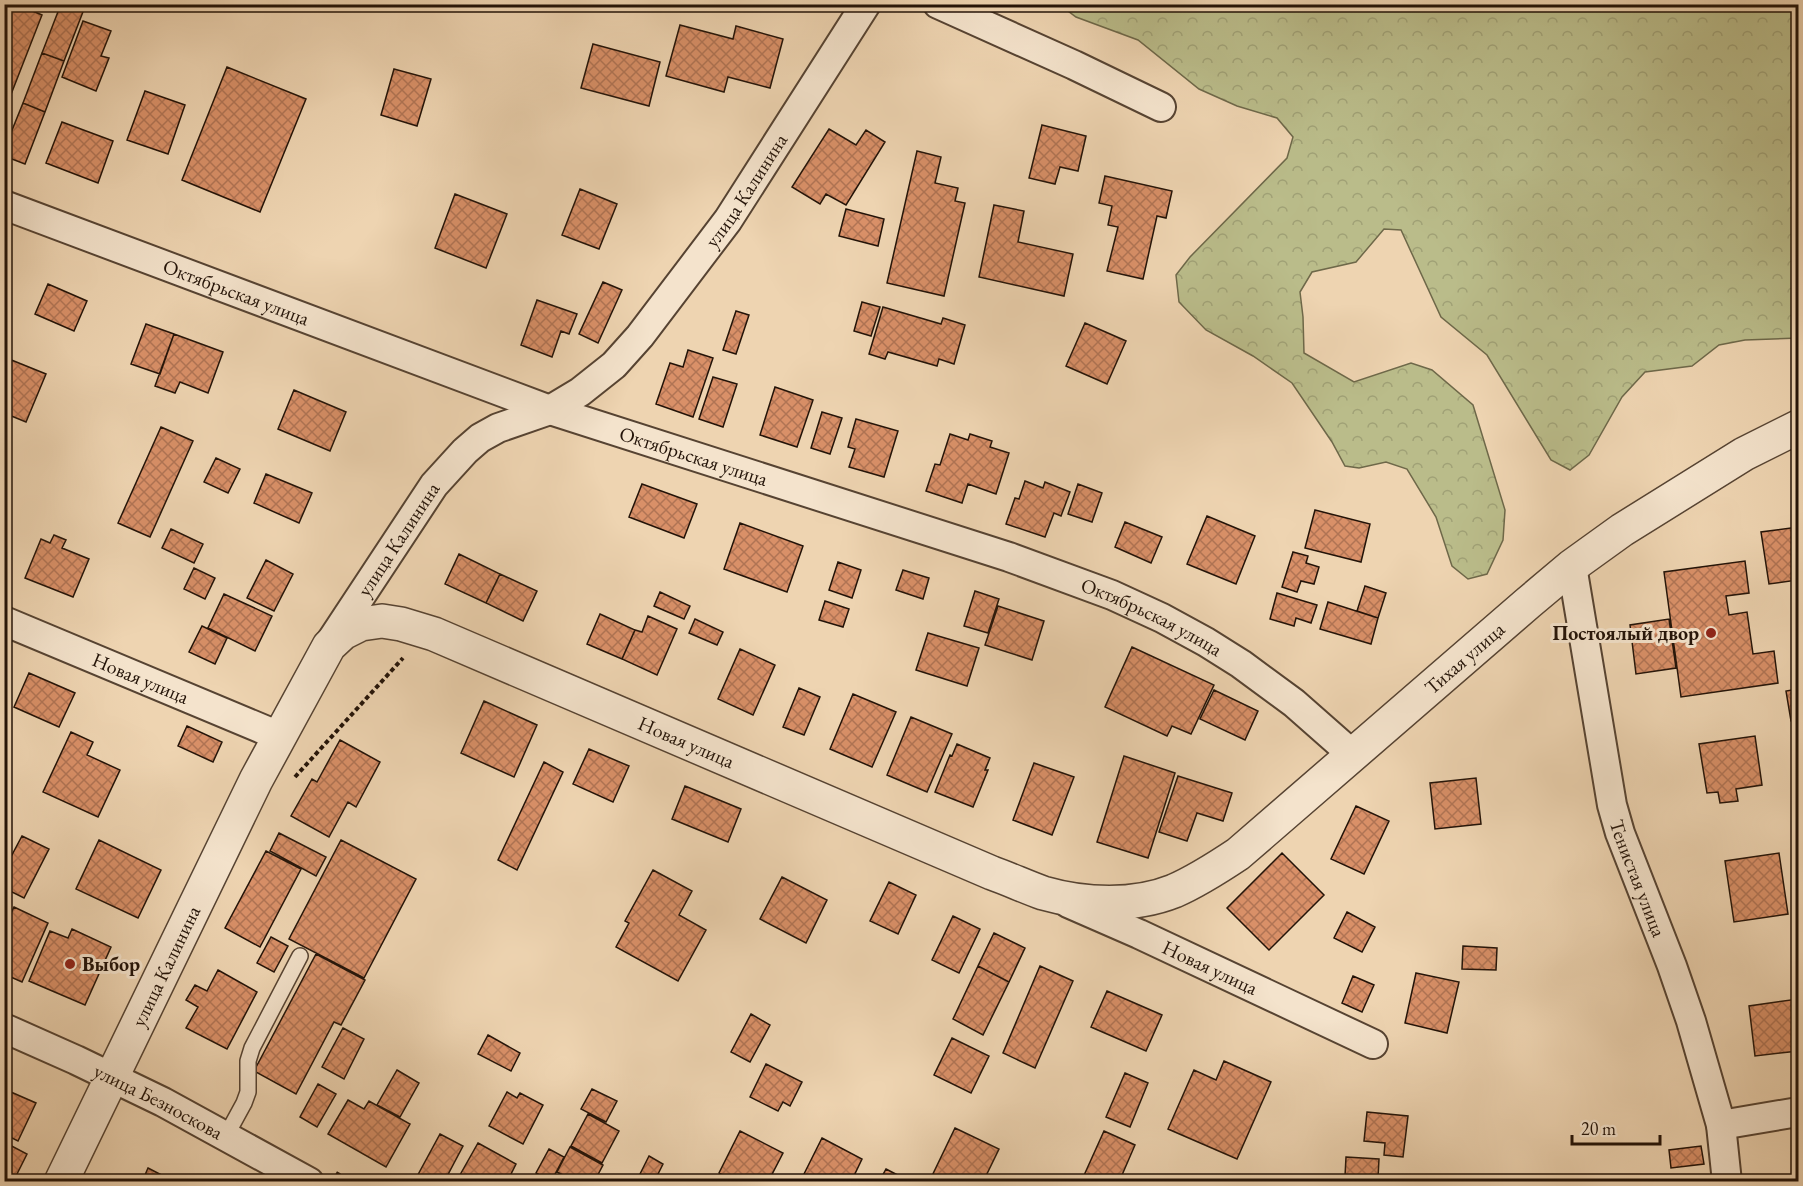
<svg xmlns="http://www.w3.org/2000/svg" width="1803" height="1186" font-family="'EB Garamond',serif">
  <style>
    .forest { fill: url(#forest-crowns); stroke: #6e6849; stroke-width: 1.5 }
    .building { fill: url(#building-cross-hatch); stroke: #231308; stroke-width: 1.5 }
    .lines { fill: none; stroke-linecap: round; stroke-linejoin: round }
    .service-casing { stroke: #564332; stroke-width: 18 }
    .minor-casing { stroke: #564332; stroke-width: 32 }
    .tertiary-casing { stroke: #564332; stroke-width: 36 }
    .path { stroke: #231308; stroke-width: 4; stroke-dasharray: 4.5 3; stroke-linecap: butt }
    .service { stroke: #f4e3cc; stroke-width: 15 }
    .minor { stroke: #f4e3cc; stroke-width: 28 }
    .tertiary { stroke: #f4e3cc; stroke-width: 33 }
    .poi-dot { fill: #8f2418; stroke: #f4e3cc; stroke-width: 2 }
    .labels { text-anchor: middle; stroke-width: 6; stroke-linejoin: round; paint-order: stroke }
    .street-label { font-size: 20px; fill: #231308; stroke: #f4e3cc }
    .poi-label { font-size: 20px; font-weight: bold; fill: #231308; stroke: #f4e3cc; text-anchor: end }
  </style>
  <defs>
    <pattern id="forest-crowns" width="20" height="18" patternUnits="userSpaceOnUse" patternTransform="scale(1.5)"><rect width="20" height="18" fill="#babc8a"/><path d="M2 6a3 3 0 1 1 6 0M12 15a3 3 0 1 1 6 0" fill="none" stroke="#a0a176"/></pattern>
    <pattern id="building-cross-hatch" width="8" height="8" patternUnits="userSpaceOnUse" patternTransform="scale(1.5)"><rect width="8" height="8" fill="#d99068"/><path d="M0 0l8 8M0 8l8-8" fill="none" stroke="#b07454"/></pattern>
  </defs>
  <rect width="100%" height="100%" fill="#eed4b1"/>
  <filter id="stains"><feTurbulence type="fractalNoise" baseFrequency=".00333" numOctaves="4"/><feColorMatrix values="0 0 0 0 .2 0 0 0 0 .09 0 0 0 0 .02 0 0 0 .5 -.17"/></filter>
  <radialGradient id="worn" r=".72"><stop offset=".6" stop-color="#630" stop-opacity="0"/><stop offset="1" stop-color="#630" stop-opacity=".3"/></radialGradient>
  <path class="forest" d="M1060,5H1798V338L1745,340L1719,345L1692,366L1645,372L1622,397L1589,455L1570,470L1551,460L1487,355L1441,317L1401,230L1384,229L1356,262L1312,272L1300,292L1303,317L1304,353L1354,382L1411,363L1432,370L1473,405L1505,510L1503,540L1487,574L1468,579L1452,566L1436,517L1407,469L1386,462L1359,468L1345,466L1332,442L1292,383L1253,356L1206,330L1179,302L1176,275L1190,257L1287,158L1293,137L1277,118L1237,106L1199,89L1138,40L1076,17Z"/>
  <path class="building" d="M4,4H16L42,15L8,102L4,101Z
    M61,4H86L64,61L42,53Z
    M83,21L111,31L101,56L109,58L96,91L62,77Z
    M680,25L733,39L736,26L783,39L770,88L728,77L724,92L666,76Z
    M593,44L660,62L649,106L581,88Z
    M42,53L64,61L45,112L23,103Z
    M227,67L306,99L260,212L182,180Z
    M394,69L431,79L417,126L381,115Z
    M145,91L185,105L168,154L127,140Z
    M23,103L45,112L25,164L4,156V150Z
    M62,122L113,141L98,183L46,163Z
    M1042,125L1086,136L1078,171L1060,167L1055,184L1029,178Z
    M829,129L856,145L866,130L885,142L846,205L826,194L820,204L792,187Z
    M917,151L941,157L935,183L958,188L955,201L965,203L944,296L887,283Z
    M1105,176L1172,191L1166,218L1157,216L1143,279L1107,271L1118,227L1108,225L1112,206L1099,203Z
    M580,189L617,204L599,249L562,235Z
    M455,194L507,214L486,268L435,248Z
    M994,205L1024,211L1018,242L1073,254L1064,296L979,277Z
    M846,209L884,219L878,246L839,236Z
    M603,282L622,290L598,343L579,334Z
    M48,284L87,301L74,331L35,314Z
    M537,300L577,314L569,334L561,331L552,357L521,345Z
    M862,302L880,307L871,336L854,331Z
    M883,307L941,324L943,318L965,325L954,364L939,359L937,366L888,352L885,359L869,354Z
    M736,311L749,315L736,354L723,350Z
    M1085,323L1126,341L1107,384L1066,366Z
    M146,324L174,334L160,374L131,364Z
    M174,334L223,352L208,393L180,382L175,393L155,386Z
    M688,350L713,358L693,417L656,404L670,363L683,367Z
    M4,357L46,374L26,422L4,413Z
    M713,377L737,384L723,427L699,419Z
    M775,387L813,400L797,447L760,435Z
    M294,390L346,412L330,451L278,429Z
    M822,412L842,418L830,454L811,448Z
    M856,419L898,431L884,477L849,467L855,449L848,447Z
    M161,427L193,441L150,537L118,523Z
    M950,434L968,440L970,434L992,441L990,447L1009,453L996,494L968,484L962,503L926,491L935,464L940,465Z
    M216,458L240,469L228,493L204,482Z
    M266,474L312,493L299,523L254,503Z
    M1025,481L1043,488L1045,482L1070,492L1061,516L1054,513L1045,537L1006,524L1015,498L1019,499Z
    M642,484L697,504L684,538L629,517Z
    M1078,484L1102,493L1092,522L1068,514Z
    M1315,510L1370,524L1361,562L1305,548Z
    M1207,516L1255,536L1236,584L1187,564Z
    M1125,522L1162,537L1151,563L1115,547Z
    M740,523L803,546L787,592L724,569Z
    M1798,527V593L1797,580L1769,584L1761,532Z
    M171,529L203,544L194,563L162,548Z
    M54,535L66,540L62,548L89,559L73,597L25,578L41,539L50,543Z
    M1293,552L1308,556L1306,563L1319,567L1314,584L1301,581L1297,592L1282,587Z
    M459,554L500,574L486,603L445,584Z
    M266,560L293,574L274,611L247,598Z
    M1745,561L1749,593L1726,596L1729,615L1747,612L1753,654L1774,651L1778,683L1681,697L1664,572Z
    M838,562L861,570L852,598L829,590Z
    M194,568L215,578L205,599L184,589Z
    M903,570L929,578L923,599L896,590Z
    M500,574L537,591L523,621L486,603Z
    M1365,586L1386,593L1378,618L1357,611Z
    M975,591L999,599L988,633L964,626Z
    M660,592L690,606L684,619L654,606Z
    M1277,593L1317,605L1311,623L1296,618L1294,626L1270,619Z
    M224,594L272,616L255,651L208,628Z
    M825,601L849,609L843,627L819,620Z
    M1328,602L1378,618L1371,644L1320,629Z
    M998,606L1044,621L1032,660L985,645Z
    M600,614L635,630L622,659L587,644Z
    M648,616L677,629L657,675L622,659L635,630L642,632Z
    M695,619L723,632L717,645L689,633Z
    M1669,619L1676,668L1636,674L1630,625Z
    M202,626L227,638L215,664L189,652Z
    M928,633L979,648L967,686L916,670Z
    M1132,647L1214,685L1191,734L1172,726L1167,736L1105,707Z
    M740,649L775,665L753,715L718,699Z
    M29,673L75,693L59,727L14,707Z
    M799,688L820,697L804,735L783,727Z
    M1798,689V720L1791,721L1786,691Z
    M1214,690L1258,711L1245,740L1200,719Z
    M853,694L896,712L872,767L830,749Z
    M484,701L537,725L514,777L461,753Z
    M911,717L952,734L927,792L887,775Z
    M187,726L222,742L213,762L178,746Z
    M71,732L93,742L87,755L120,770L98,817L43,792Z
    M1755,736L1762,785L1736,789L1738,801L1720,803L1718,792L1707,793L1699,744Z
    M340,740L380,762L356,807L348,802L329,837L291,816L312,779L317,782Z
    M957,744L990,758L985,770H988L973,807L935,792L950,755L952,756Z
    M589,749L629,766L613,802L573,784Z
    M1124,756L1175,773L1148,858L1097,842Z
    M544,762L563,772L517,870L498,860Z
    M1034,763L1074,777L1052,835L1013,820Z
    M1178,776L1232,793L1223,821L1197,813L1187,841L1159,832Z
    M1476,778L1481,824L1435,829L1430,783Z
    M685,786L741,809L728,842L672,819Z
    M1356,806L1389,821L1364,874L1331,859Z
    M279,833L326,857L316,876L270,851Z
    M22,836L49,849L24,898L4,888V870Z
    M99,840L161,870L138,918L76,889Z
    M341,840L416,879L364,978L289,939Z
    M266,851L301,869L260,947L225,928Z
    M1282,853L1324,895L1269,950L1227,908Z
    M1779,853L1788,914L1734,922L1725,861Z
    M653,870L692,891L679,915L706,930L678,981L616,947L629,923L625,921Z
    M782,877L827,900L806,943L760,919Z
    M889,882L916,895L898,934L870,921Z
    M14,907L48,923L22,982L4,974V928Z
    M1347,912L1375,927L1362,952L1334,938Z
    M953,916L980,929L959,973L932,960Z
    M72,929L111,947L85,1005L29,981L50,931L68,938Z
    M994,933L1025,948L1009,982L978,966Z
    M271,937L288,946L274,972L257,963Z
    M1463,946L1497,948L1496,970L1462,969Z
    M316,954L365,980L341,1025L334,1022L296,1094L254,1071Z
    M978,966L1009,982L983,1035L953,1019Z
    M1040,966L1073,981L1035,1068L1003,1053Z
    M218,970L257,992L227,1049L186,1028L198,1007L186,1000L195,985L207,991Z
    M1416,973L1459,982L1447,1033L1405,1023Z
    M1353,976L1374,985L1362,1012L1342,1003Z
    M1107,991L1162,1015L1146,1051L1091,1027Z
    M1798,999V1051L1755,1056L1749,1006Z
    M751,1014L770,1025L750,1062L731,1052Z
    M343,1028L364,1039L344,1079L322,1067Z
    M488,1035L520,1053L511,1071L478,1054Z
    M952,1038L989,1056L971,1093L934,1075Z
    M1224,1061L1271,1082L1237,1159L1168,1129L1194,1070L1216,1080Z
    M766,1064L802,1082L790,1106L783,1102L778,1111L750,1097Z
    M397,1070L419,1083L400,1117L377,1105Z
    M1125,1073L1148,1083L1130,1127L1106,1117Z
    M318,1084L336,1094L317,1127L300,1117Z
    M4,1089L36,1103L18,1141L4,1134Z
    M592,1089L617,1101L606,1122L581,1109Z
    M507,1092L517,1098L520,1093L543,1105L523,1144L489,1126Z
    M348,1100L364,1109L369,1101L410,1124L386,1167L328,1134Z
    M1367,1112L1408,1116L1403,1157L1384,1155L1385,1143L1364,1141Z
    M588,1114L619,1131L602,1163L571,1146Z
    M955,1128L999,1149L983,1182H939L931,1178Z
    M740,1131L783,1153L768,1182H735L719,1173Z
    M1104,1131L1135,1145L1119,1182H1081Z
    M440,1134L463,1146L444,1182H414Z
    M822,1138L862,1159L851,1182H800Z
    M4,1142L27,1154L16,1176L4,1170Z
    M478,1143L516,1164L507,1182H456Z
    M1701,1146L1704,1164L1671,1168L1669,1150Z
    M570,1147L603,1165L594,1182H576L557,1172Z
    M549,1149L564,1157L551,1182L536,1173Z
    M649,1156L663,1164L654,1182H636Z
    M1346,1157L1379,1159L1378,1178L1345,1176Z
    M148,1168L175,1182H142Z
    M886,1169L911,1182H879Z
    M559,1173L574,1182H555Z"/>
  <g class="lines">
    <defs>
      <path id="service" d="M226,1136L244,1103L248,1092V1061L252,1048L300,956"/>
      <g id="minor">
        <path d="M938,4L1074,65L1161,107"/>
        <path id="s1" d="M4,205L550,410L1009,557L1112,595L1162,618L1206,642L1241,664L1294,703L1353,755"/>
        <path id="s2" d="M1572,566L1612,805L1620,833L1672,966L1691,1021L1721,1125L1727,1182"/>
        <path id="s3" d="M4,621L279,736"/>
        <path id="s4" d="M331,641L434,485L465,451L480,438L498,428L550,410L580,392L614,365L640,336L728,220L866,4"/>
        <path id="s5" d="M1068,903L1139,934L1373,1044"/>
        <path id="s6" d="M4,1028L76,1060L163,1102L309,1182"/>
        <path d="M1721,1125L1798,1112"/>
      </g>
      <g id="tertiary">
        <path id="s7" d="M61,1182L256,780L329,646L343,633L361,624L382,621L401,624L434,634L992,873C1009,879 1026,887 1043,893C1085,905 1134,907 1174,891C1197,881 1217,868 1238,854L1528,603L1572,566L1622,530L1744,454L1798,427"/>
      </g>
    </defs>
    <use href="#service" class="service-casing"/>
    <use href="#minor" class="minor-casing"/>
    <use href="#tertiary" class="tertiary-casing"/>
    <path class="path" d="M295,777L403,658
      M336,1173L352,1182"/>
    <use href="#service" class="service"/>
    <use href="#minor" class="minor"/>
    <use href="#tertiary" class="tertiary"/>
  </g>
  <g class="poi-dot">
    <circle cx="1711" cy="633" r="6"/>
    <circle cx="70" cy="964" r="6"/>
  </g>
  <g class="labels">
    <g class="street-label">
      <text dy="7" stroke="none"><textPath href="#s4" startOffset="626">улица Калинина</textPath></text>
      <text dy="7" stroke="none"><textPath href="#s1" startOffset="248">Октябрьская улица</textPath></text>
      <text dy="7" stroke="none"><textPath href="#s1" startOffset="734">Октябрьская улица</textPath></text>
      <text dy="7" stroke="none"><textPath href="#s4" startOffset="122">улица Калинина</textPath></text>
      <text dy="7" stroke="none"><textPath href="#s1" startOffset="1220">Октябрьская улица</textPath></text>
      <text dy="7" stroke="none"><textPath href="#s7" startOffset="1882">Тихая улица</textPath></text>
      <text dy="7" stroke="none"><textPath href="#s3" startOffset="148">Новая улица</textPath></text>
      <text dy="7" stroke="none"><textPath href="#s7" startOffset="988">Новая улица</textPath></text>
      <text dy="7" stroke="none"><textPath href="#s2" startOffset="320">Тенистая улица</textPath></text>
      <text dy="7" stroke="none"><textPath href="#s7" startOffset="240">улица Калинина</textPath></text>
      <text dy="7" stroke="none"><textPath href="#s5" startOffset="156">Новая улица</textPath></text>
      <text dy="7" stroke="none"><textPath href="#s6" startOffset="171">улица Безноскова</textPath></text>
    </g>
    <g class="poi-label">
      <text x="1699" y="640">Постоялый двор</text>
      <text x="82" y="971" text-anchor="start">Выбор</text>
    </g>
  </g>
  <rect width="1803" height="1186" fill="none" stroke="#eed4b1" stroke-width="24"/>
  <rect x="6" y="6" width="1791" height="1174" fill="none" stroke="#231308" stroke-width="3"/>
  <rect x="12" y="12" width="1779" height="1162" fill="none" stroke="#231308" stroke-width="1.5"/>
  <path d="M1572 1135v9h88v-9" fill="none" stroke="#231308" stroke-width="3"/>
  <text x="1581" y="1135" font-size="18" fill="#231308" stroke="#f4e3cc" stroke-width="4.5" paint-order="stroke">20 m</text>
  <rect width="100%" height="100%" filter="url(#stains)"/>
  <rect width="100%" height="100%" fill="url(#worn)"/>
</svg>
